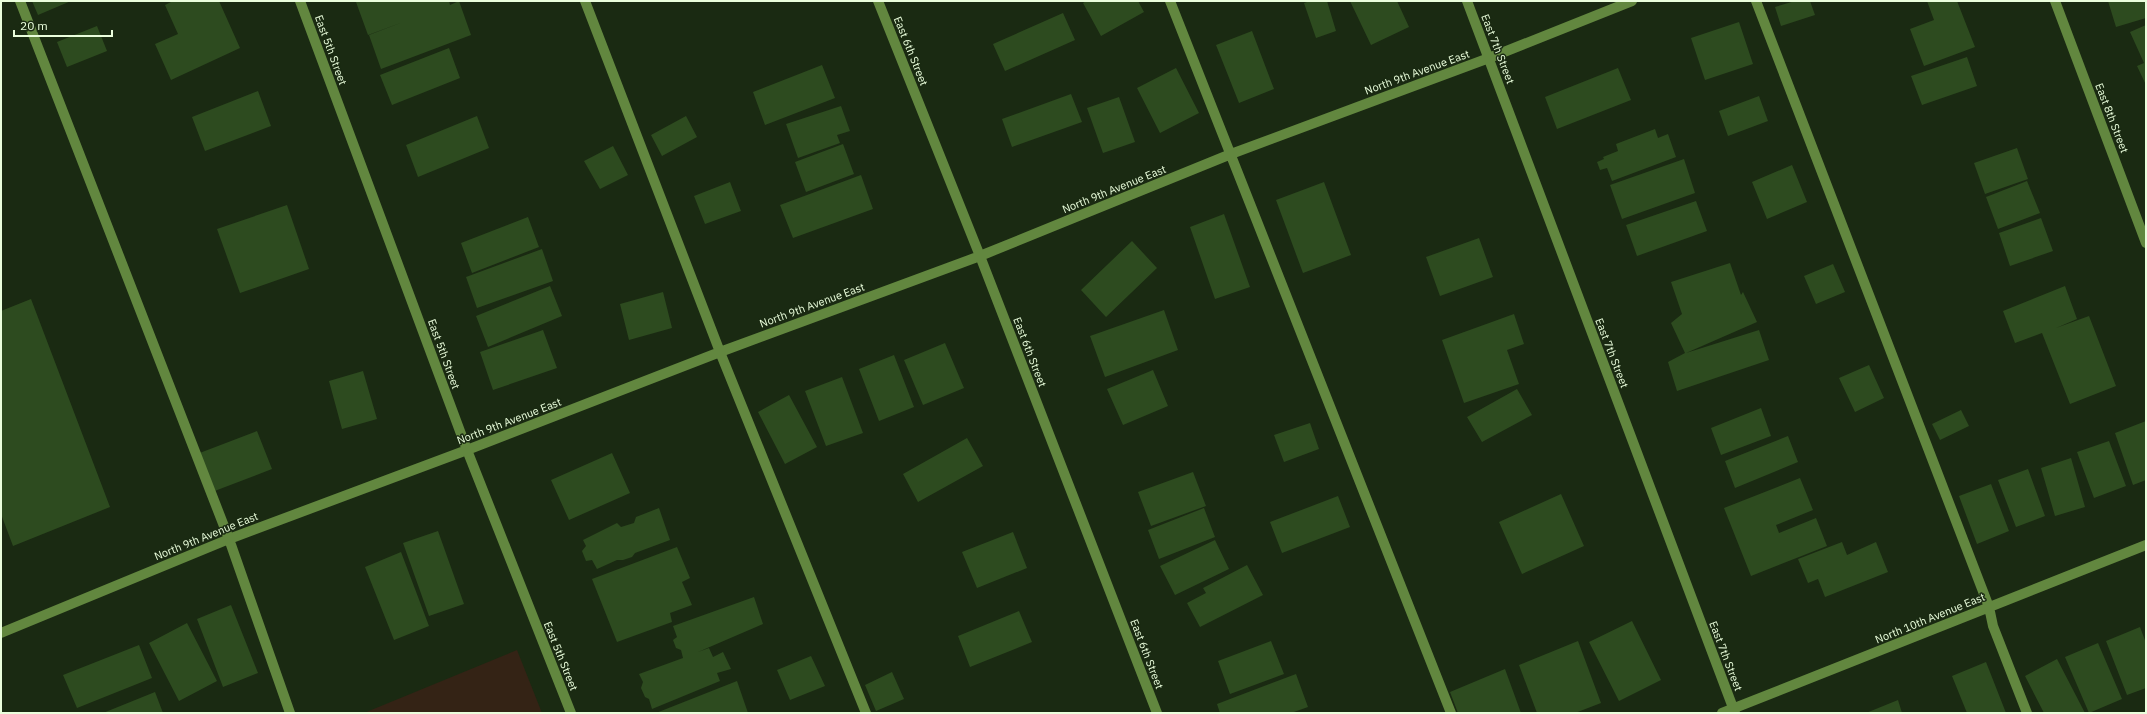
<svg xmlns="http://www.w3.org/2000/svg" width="2147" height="714" font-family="'IBM Plex Sans',sans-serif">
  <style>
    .green { fill: #342315 }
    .building { fill: #2d4b1f }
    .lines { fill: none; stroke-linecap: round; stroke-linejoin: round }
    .minor { stroke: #62873f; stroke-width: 10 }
    .labels { text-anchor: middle; stroke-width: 3; stroke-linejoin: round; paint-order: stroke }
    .street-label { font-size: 11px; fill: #eafedc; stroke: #1a2a12 }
  </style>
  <rect width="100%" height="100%" fill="#1a2a12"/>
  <path class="green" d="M517,650L542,713H364Z"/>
  <path class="building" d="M32,1H71L38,15Z
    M173,1H219L240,48L171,80L155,44L178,34L165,5Z
    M449,1L450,5L459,1L471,35L381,69L369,35L403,22L368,35L356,2Z
    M1086,1H1138L1144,12L1101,36L1083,3Z
    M1310,1H1327L1336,31L1316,38L1304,3Z
    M1350,1H1397L1409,27L1371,45Z
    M1795,1H1810L1815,15L1781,26L1775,7Z
    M1927,1H1957L1975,47L1924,66L1910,29L1934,20Z
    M2108,1H2146V18L2116,27Z
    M1063,13L1075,40L1005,71L993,44Z
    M1739,22L1753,64L1705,80L1691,38Z
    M2146,25V85L2137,66L2144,63L2130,32Z
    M97,26L107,51L67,67L57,42Z
    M1252,31L1274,89L1239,103L1216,45Z
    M449,48L460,78L392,105L380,75Z
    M1967,57L1977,86L1922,105L1911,76Z
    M822,65L835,98L765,125L753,92Z
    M1176,68L1199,113L1160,133L1137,88Z
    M1618,68L1631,100L1557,129L1545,97Z
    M258,91L271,126L205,151L192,117Z
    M1071,94L1082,122L1012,147L1002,119Z
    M1759,96L1768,121L1728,136L1719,111Z
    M1119,97L1135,142L1103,153L1087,108Z
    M841,106L850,131L837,135L840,143L798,158L786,124Z
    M477,116L489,148L418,177L406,145Z
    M686,116L697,137L662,156L651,135Z
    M1655,129L1658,138L1668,134L1676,157L1612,181L1607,168L1600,170L1597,162L1604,159L1603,157L1618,151L1616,144Z
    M843,144L854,174L806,192L795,162Z
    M613,146L628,175L600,189L584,161Z
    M2017,148L2028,179L1985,194L1974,163Z
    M1684,159L1695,193L1622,219L1610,185Z
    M1792,165L1807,202L1767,219L1752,182Z
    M861,175L873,209L793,238L780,205Z
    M2027,181L2040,213L1998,229L1986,197Z
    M730,182L741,211L705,224L694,196Z
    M1324,182L1351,255L1303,273L1276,200Z
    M1696,201L1707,231L1637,256L1626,225Z
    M287,205L309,269L240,293L217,229Z
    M1224,214L1250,287L1215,299L1190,227Z
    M528,217L539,247L472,273L461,243Z
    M2041,218L2053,251L2010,266L1999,233Z
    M1479,238L1493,277L1440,296L1426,257Z
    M1132,241L1157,268L1106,317L1081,290Z
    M542,249L553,281L477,308L466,277Z
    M1730,263L1741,295L1743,292L1757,322L1686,353L1759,330L1769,360L1677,391L1668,362L1685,353L1671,323L1682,314L1671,282Z
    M1833,264L1845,292L1816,304L1804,276Z
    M550,286L562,316L488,347L476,316Z
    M2065,286L2077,319L2056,328L2089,316L2116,386L2070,404L2042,333L2015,343L2003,311Z
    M663,292L672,328L629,340L620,304Z
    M31,299L110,507L13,546L1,514V311Z
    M1164,310L1178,350L1105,377L1090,336Z
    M1514,314L1524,344L1507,350L1519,384L1464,403L1442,340Z
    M543,330L557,368L493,390L480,352Z
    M945,343L964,388L923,405L904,360Z
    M894,355L914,407L879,421L859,369Z
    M1869,365L1884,398L1855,412L1839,378Z
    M1153,370L1168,406L1123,425L1107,389Z
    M363,371L377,419L342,429L329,381Z
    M842,377L863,433L826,446L805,391Z
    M1517,389L1532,415L1482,442L1467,417Z
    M789,395L817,447L785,464L758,412Z
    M1761,408L1771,436L1721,455L1711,428Z
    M1961,410L1969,426L1940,440L1932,424Z
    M2146,421V480L2133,485L2115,433Z
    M1310,423L1319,449L1284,462L1274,435Z
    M257,431L272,469L212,492L197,454Z
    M1788,436L1798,462L1735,488L1725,461Z
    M967,438L983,466L918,502L903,474Z
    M2109,441L2126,486L2094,498L2077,452Z
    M612,453L630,493L569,520L551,480Z
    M2071,458L2085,507L2055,516L2041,468Z
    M2028,469L2045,516L2016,527L1998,480Z
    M1193,472L1206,506L1151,526L1138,492Z
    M1800,478L1813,510L1776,525L1779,533L1816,518L1827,546L1751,576L1724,508Z
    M1991,484L2009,531L1977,544L1959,496Z
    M1561,494L1584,546L1522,574L1499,522Z
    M1338,496L1350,527L1282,553L1270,522Z
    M659,508L670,540L635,553L632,557L623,560H617L597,569L592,560L586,561L582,551L586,546L583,540L617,523L621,527L634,523L636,517Z
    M1204,508L1215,537L1159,559L1148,530Z
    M438,531L464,604L429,616L403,543Z
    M1013,532L1027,568L977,588L962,552Z
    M1215,540L1229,569L1175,595L1160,566Z
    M1842,542L1847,555L1876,542L1888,572L1825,597L1818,579L1808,583L1798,559Z
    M677,547L690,578L682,582L692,605L670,613L672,622L617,642L592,579Z
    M401,552L429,626L394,640L365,567Z
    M1247,565L1263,595L1200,627L1187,603L1206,593L1203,588Z
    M754,597L763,624L698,652L709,648L713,657L723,652L731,669L717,673L720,681L652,709L649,699L645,697L641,688L643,682L639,674L683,658L681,650L676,648L673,640L677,637L673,626Z
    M231,605L258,673L223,687L197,619Z
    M1019,611L1032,642L970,667L958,636Z
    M1632,621L1661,680L1619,701L1589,642Z
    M187,623L217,681L179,701L149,643Z
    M2140,627L2146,643V688L2127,695L2106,641Z
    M1271,641L1284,674L1230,694L1218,661Z
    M1578,641L1601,703L1575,713H1537L1519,665Z
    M2098,643L2122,699L2089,713L2065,657Z
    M139,645L152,678L77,708L63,675Z
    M811,656L825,686L790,700L777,670Z
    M2057,659L2085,713H2044L2025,676Z
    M1986,662L2006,713H1967L1952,676Z
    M1505,669L1521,713H1458L1450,692Z
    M892,672L904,699L876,711L865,685Z
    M1296,674L1308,707L1291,713H1220L1217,704Z
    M737,681L748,713H656Z
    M155,692L163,713H103Z
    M1898,700L1902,713H1866Z"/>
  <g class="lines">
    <path class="minor" d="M20,1L229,539L290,713
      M300,1L467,450L571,713
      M585,1L720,352L866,713
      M878,1L980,256L1157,713
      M1170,1L1451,713
      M1467,1L1735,713
      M1756,1L1989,607L1993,626L2027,713
      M2055,1L2146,243
      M1,633L229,539L467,450L720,352L980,256L1231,154L1489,58L1632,1
      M1722,713L2146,545"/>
  </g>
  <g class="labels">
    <g class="street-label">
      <text transform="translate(1498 49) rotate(69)" y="4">East 7th Street</text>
      <text transform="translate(331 50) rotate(70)" y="4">East 5th Street</text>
      <text transform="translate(911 51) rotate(68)" y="4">East 6th Street</text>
      <text transform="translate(1417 72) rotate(-20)" y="4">North 9th Avenue East</text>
      <text transform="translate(2112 118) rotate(69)" y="4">East 8th Street</text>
      <text transform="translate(1114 189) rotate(-22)" y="4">North 9th Avenue East</text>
      <text transform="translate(812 305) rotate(-20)" y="4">North 9th Avenue East</text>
      <text transform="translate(1030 352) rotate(69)" y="4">East 6th Street</text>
      <text transform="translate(1612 353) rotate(69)" y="4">East 7th Street</text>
      <text transform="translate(444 354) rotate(70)" y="4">East 5th Street</text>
      <text transform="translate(509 421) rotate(-21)" y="4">North 9th Avenue East</text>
      <text transform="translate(206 536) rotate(-22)" y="4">North 9th Avenue East</text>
      <text transform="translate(1930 618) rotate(-22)" y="4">North 10th Avenue East</text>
      <text transform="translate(1147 654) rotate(69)" y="4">East 6th Street</text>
      <text transform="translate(561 656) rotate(68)" y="4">East 5th Street</text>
      <text transform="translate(1726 656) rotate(69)" y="4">East 7th Street</text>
    </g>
  </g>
  <rect width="2147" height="714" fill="none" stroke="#eafedc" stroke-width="4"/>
  <path d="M14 30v6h98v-6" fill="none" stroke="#eafedc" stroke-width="2"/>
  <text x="20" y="30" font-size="12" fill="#eafedc" stroke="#1a2a12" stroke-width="3" paint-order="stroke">20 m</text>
</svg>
